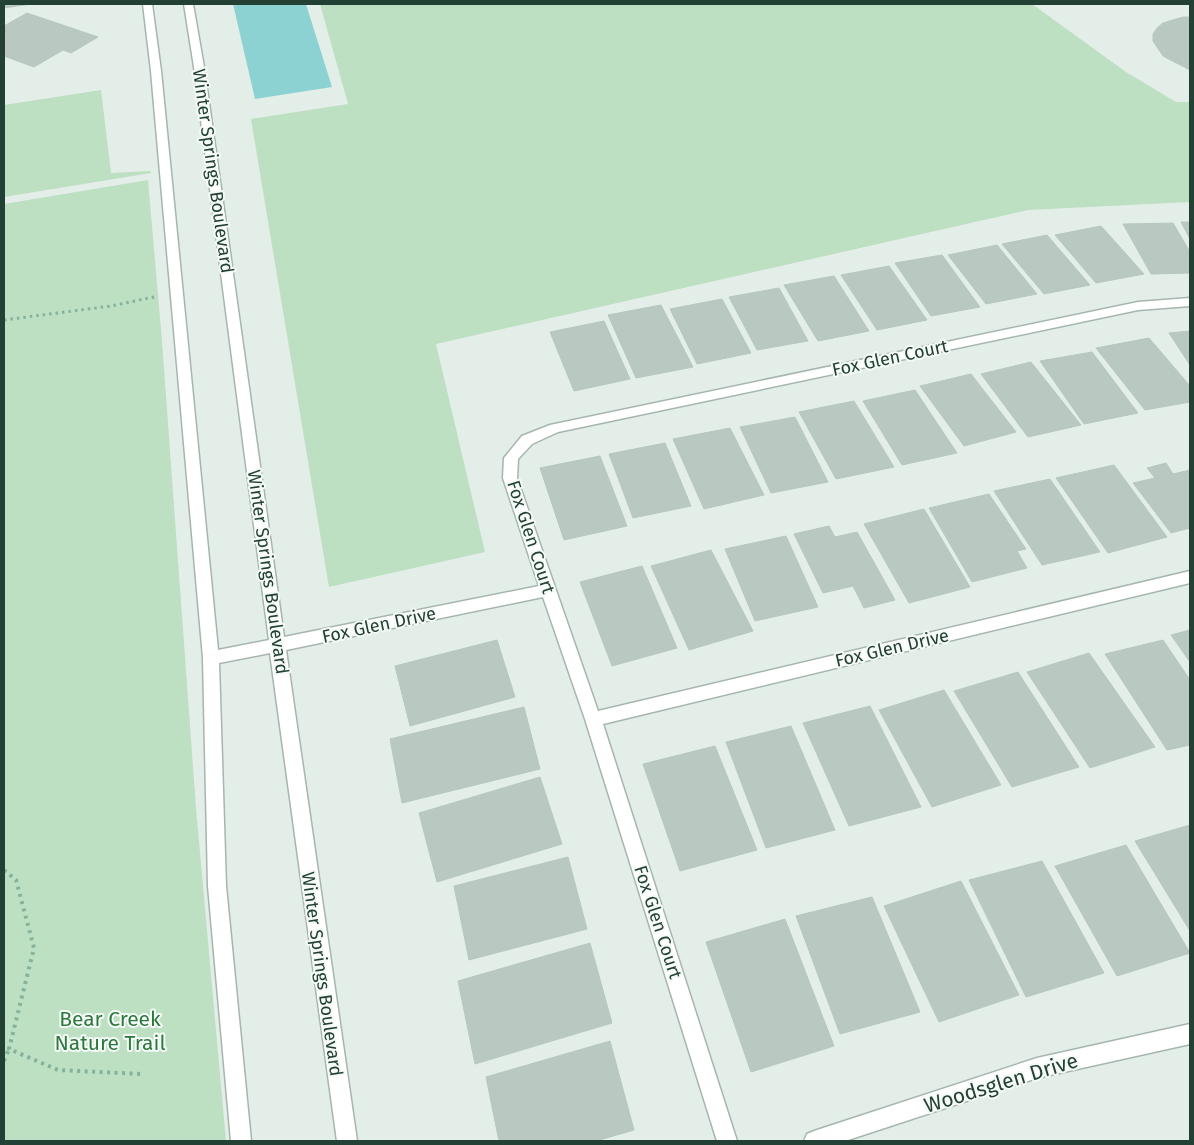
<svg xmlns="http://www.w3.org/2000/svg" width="1194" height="1145" font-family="'Fira Sans',sans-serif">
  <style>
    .green { fill: #bddfc2 }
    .water { fill: #8cd2d3 }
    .building { fill: #b9c9c1; stroke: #b6c8be }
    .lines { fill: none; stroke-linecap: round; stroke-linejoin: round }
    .minor-casing { stroke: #a6b6ae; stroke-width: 3 }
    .path-far1 { stroke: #84b29d; stroke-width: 3; stroke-dasharray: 2.5 4; stroke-linecap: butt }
    .path { stroke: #84b29d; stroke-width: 4; stroke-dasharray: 3 4.5; stroke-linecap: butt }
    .minor { fill: #fff; fill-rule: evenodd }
    .labels { text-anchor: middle; stroke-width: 4; stroke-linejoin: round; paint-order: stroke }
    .street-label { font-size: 18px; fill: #234034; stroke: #f5faf7 }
    .near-park-label { font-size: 21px; fill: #2c783f; stroke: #f5faf7 }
    .near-street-label { font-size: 21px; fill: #234034; stroke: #f5faf7 }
  </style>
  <rect width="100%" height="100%" fill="#e4eee8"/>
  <path class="green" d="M320,4H1032L1126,72L1176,102H1190V202L1028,210L436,344L485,552L329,587L251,119L348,104Z
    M101,90L111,173L150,171L151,173L4,197V105Z
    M148,180L162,341L196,808L226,1141H4V204Z"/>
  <path class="water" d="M233,4H306L332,87L255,99Z"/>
  <path class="building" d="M4,4H31L4,8Z
    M27,13L98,37L71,53L63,50L34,67L4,56V26Z
    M1183,17H1190V70L1163,56L1153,41V34L1157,28L1163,23Z
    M1181,222H1190V239Z
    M1173,223L1190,252V273L1151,274L1123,224Z
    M1101,226L1144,274L1096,283L1055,235Z
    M1047,235L1090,285L1044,294L1002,244Z
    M997,245L1037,294L986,304L948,255Z
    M942,255L980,307L931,316L895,263Z
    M889,266L927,320L877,330L841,275Z
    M834,276L869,331L818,341L784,285Z
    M779,288L808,341L757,350L729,297Z
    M722,299L751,353L697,364L670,309Z
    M661,305L693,367L636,378L608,315Z
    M604,321L630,379L574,391L550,332Z
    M1190,331V365L1169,333Z
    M1149,338L1190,386V402L1145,410L1096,348Z
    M1092,352L1138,413L1084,424L1040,361Z
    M1031,362L1081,425L1028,437L981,374Z
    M971,374L1016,432L964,446L920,386Z
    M915,390L957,453L902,465L863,401Z
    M854,401L894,467L836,479L799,412Z
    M795,417L828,482L771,493L740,427Z
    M730,428L764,495L704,509L673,439Z
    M665,443L691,506L633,518L609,454Z
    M600,456L627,526L564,540L540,468Z
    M1166,463L1173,474L1190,470V528L1171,533L1133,483L1155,478L1147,468Z
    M1114,465L1167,537L1108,553L1056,478Z
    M1050,479L1100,552L1042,565L994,491Z
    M989,494L1026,549L1017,551L1027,568L972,582L929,508Z
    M924,509L970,587L909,603L864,524Z
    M829,526L835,537L857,532L895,600L864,608L853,586L823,593L794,534Z
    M786,536L818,607L755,621L725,549Z
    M711,550L753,631L689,650L651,566Z
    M642,566L677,648L612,666L580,582Z
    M1190,630V662L1171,635Z
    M497,640L515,697L410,726L395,666Z
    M1163,640L1190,680V745L1167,750L1105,654Z
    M1089,653L1155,747L1090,768L1027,672Z
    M1018,672L1079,767L1012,787L954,691Z
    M944,690L1001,785L932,807L879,710Z
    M870,706L921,807L849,826L803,723Z
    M524,707L540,769L402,803L390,739Z
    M791,726L835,830L766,848L726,742Z
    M715,746L757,850L680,871L643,764Z
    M540,777L562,844L437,882L419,813Z
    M1190,825V931L1135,841Z
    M1126,845L1190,953L1117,976L1055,866Z
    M568,857L587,929L469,960L454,886Z
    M1042,861L1104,973L1026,997L969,880Z
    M961,881L1019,995L939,1022L884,906Z
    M872,897L920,1012L840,1034L796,916Z
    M785,919L834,1046L751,1072L706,942Z
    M590,943L612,1023L475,1064L458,981Z
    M610,1041L634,1130L596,1141H499L486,1077Z"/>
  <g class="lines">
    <defs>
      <path id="minor" d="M143,4H152L161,71L218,650L269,640L194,67L184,4H193L204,67L284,637L539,586L503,478L504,458L522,436L550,425L1138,302L1190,298V306L1138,310L558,432L532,444L518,459L517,478L598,711L1190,571V583L603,724L737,1141H717L585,719L543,597L286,650L357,1141H337L270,653L219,663L226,886L251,1141H231L208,886L203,658L151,71Z
        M1190,1024V1044L1037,1078L845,1141H804L807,1134L814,1131L1037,1058Z"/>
    </defs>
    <use href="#minor" class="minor-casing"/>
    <path class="path-far1" d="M4,320L111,306L154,297"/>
    <path class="path" d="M4,870L16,880L34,948L9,1049L58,1070L141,1074
      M4,1061L9,1049"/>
    <use href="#minor" class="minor"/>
  </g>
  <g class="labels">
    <g class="street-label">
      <text transform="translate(213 171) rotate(82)" y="6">Winter Springs Boulevard</text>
      <text transform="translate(890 358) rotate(-12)" y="6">Fox Glen Court</text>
      <text transform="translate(531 537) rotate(72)" y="6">Fox Glen Court</text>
      <text transform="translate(268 572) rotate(82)" y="6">Winter Springs Boulevard</text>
      <text transform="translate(379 625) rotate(-12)" y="6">Fox Glen Drive</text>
      <text transform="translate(892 648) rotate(-13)" y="6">Fox Glen Drive</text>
      <text transform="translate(658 922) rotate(72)" y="6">Fox Glen Court</text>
      <text transform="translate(322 974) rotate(82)" y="6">Winter Springs Boulevard</text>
    </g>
    <g class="near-park-label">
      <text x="110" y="1026">Bear Creek<tspan x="110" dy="24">Nature Trail</tspan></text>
    </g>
    <g class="near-street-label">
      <text transform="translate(1001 1083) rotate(-17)" y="7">Woodsglen Drive</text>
    </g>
  </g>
  <rect width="1194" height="1145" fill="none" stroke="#234034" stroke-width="10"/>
</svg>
